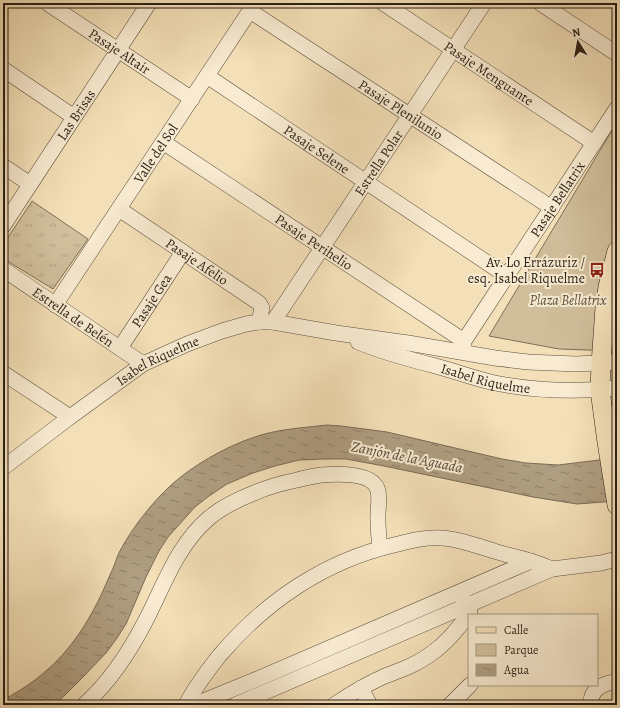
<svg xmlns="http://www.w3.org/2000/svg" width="620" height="708" font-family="Alegreya,serif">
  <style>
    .grass { fill: url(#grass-tufts); stroke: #7d6f59 }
    .park { fill: #d1bf9c; stroke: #7d6f59 }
    .water { fill: url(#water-ripples); stroke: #796b56 }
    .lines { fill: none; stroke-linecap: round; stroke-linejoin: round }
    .minor-casing { stroke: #5c4f3e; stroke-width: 16 }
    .major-casing { stroke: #291f16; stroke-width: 20 }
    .minor { stroke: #f8ebd1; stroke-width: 15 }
    .major { stroke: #f4e0b8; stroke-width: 19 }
    .labels { text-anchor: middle; stroke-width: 4; stroke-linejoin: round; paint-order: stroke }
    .street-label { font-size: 14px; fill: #291f16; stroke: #f8ebd1 }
    .poi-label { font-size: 14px; fill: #291f16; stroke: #f8ebd1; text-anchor: end }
    .park-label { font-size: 14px; font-style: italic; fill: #5b4f3e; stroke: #f8ebd1 }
    .water-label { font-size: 15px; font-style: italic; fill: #584b3b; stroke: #f8ebd1 }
  </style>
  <defs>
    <pattern id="grass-tufts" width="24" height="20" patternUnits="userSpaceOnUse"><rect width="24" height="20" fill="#d1bf9c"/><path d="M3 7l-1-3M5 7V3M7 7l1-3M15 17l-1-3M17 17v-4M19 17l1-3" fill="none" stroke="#b3a486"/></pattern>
    <pattern id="water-ripples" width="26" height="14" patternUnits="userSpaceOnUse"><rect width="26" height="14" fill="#af9e81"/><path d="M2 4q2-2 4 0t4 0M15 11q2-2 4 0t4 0" fill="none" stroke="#8e8069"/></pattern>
  </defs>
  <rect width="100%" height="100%" fill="#f4e0b8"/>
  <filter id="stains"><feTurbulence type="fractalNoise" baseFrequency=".005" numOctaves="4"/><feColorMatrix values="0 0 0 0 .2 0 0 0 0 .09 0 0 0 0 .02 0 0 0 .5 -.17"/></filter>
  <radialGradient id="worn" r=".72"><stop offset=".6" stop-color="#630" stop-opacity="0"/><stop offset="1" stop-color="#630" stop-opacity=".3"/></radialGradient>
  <path class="grass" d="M32,201L88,239L53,289L4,259L3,253V245Z"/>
  <path class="park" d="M617,122V351L559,349L489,336Z"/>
  <path class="water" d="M327,425L341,426L387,432L502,459L526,463L558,465L616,458L617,501L577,504L533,497L384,466L346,459H324L299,460L275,466L253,473L227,484L209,496L195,507L168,537L159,551L146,577L126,624L117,638L106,653L81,679L55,705H3V700C51,675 79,642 102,593C106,584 110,575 114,566C116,560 118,554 121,549C133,527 151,504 169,487C190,467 225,447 252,438C276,429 302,428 327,425Z"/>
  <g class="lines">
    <defs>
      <g id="minor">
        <path id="s1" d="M47,3L192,99"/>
        <path id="s2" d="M383,3L594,143"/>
        <path d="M540,3L617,54"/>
        <path id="s3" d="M250,11L552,208"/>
        <path d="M3,69L74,117"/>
        <path id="s4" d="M207,76L507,276"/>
        <path id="s5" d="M163,142L464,341"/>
        <path d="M3,166L30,184"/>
        <path id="s6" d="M119,209L259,303L262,308L259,322"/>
        <path id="s7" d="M3,226L149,3"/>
        <path id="s8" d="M3,269L143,364"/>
        <path id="s9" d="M55,305L255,3"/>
        <path id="s10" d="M273,322L484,3"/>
        <path id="s11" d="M358,342C384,353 412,360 439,367C458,372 476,379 495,383C535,391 576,392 617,388"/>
        <path id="s12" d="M120,348L183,252"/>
        <path id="s13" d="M462,351L464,341L617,108"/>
        <path d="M3,373L70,417"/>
        <path id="s14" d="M3,468L70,417L143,364L187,344L222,331L246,324L259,322H273L336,333L408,343L495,358L528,362L576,364L617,362"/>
        <path d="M361,688L370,705"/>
        <path d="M84,705C110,682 130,651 146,620C164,585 178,544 209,518C222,507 239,499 254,493C268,487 282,483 297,480C305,478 313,476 321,475C335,474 370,472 377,488C381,496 377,512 378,521C378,530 379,539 380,548"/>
        <path d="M186,705C195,687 208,670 220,655C266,601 325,561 394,545C410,541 425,537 442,538C460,539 477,546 494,551C506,555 518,557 530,561C537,563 545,566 552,569"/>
        <path d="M194,705L255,680L531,561"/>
        <path d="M235,705L552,569L601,563L617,559"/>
        <path d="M334,705C350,694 367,684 385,676C401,670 418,664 432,653C448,642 459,628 470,612L463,599"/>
        <path d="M450,705L470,685"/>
        <path d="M591,705C590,688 603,684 617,681"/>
      </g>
      <path id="major" d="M617,251L608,287L605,308L601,364L600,390L607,442L617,505"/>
    </defs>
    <use href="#minor" class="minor-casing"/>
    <use href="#major" class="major-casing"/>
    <use href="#minor" class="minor"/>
    <use href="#major" class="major"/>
  </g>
  <defs>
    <symbol id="bus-bare" viewBox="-9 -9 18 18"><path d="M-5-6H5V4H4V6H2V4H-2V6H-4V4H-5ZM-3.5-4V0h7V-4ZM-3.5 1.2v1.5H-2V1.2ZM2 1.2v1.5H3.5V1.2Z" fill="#8f2418" stroke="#f8ebd1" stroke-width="2.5" paint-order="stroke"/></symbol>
  </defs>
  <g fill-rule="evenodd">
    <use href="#bus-bare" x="586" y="259" width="22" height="22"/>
  </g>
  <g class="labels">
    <g class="street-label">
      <text dy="5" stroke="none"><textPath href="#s1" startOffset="87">Pasaje Altair</textPath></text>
      <text dy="5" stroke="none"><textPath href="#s2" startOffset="127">Pasaje Menguante</textPath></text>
      <text dy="5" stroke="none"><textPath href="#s3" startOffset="180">Pasaje Plenilunio</textPath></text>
      <text dy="5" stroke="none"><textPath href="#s7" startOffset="133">Las Brisas</textPath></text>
      <text dy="5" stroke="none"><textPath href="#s4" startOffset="132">Pasaje Selene</textPath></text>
      <text dy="5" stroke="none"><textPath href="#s9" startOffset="182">Valle del Sol</textPath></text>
      <text dy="5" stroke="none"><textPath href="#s10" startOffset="191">Estrella Polar</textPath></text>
      <text dy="5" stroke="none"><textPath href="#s13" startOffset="180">Pasaje Bellatrix</textPath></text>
      <text dy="5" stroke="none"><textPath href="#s5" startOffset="181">Pasaje Perihelio</textPath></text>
      <text dy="5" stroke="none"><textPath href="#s6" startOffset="94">Pasaje Afelio</textPath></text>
      <text dy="5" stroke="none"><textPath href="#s12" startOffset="57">Pasaje Gea</textPath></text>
      <text dy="5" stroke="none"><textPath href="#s8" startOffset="85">Estrella de Belén</textPath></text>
      <text dy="5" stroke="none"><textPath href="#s14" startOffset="189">Isabel Riquelme</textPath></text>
      <text dy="5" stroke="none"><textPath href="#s11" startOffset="133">Isabel Riquelme</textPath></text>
    </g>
    <g class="poi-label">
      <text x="585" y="267">Av. Lo Errázuriz /<tspan x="585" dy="16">esq. Isabel Riquelme</tspan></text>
    </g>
    <g class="park-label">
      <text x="568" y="305">Plaza Bellatrix</text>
    </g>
    <g class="water-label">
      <text transform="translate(407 457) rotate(11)" y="5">Zanjón de la Aguada</text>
    </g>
  </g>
  <rect width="620" height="708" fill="none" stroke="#f4e0b8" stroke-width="16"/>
  <rect x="4" y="4" width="612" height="700" fill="none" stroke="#291f16" stroke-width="2"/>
  <rect x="8" y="8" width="604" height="692" fill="none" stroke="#291f16"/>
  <rect x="468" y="614" width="130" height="72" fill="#f8ebd1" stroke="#a59986"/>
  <rect x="476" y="627" width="20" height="6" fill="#f4e0b8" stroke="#a59986"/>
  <text x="504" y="634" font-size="12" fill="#291f16">Calle</text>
  <rect x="476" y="644" width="20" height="12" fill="#d1bf9c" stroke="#a59986"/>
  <text x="504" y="654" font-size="12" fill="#291f16">Parque</text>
  <rect x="476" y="664" width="20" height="12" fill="url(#water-ripples)" stroke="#a59986"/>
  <text x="504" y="674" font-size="12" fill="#291f16">Agua</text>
  <g transform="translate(578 42) rotate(349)" stroke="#f8ebd1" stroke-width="3" paint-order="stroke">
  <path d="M0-3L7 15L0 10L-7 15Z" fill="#291f16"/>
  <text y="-6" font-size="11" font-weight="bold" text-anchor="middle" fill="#291f16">N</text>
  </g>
  <rect width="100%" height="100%" filter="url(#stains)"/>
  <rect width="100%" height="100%" fill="url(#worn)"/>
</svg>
